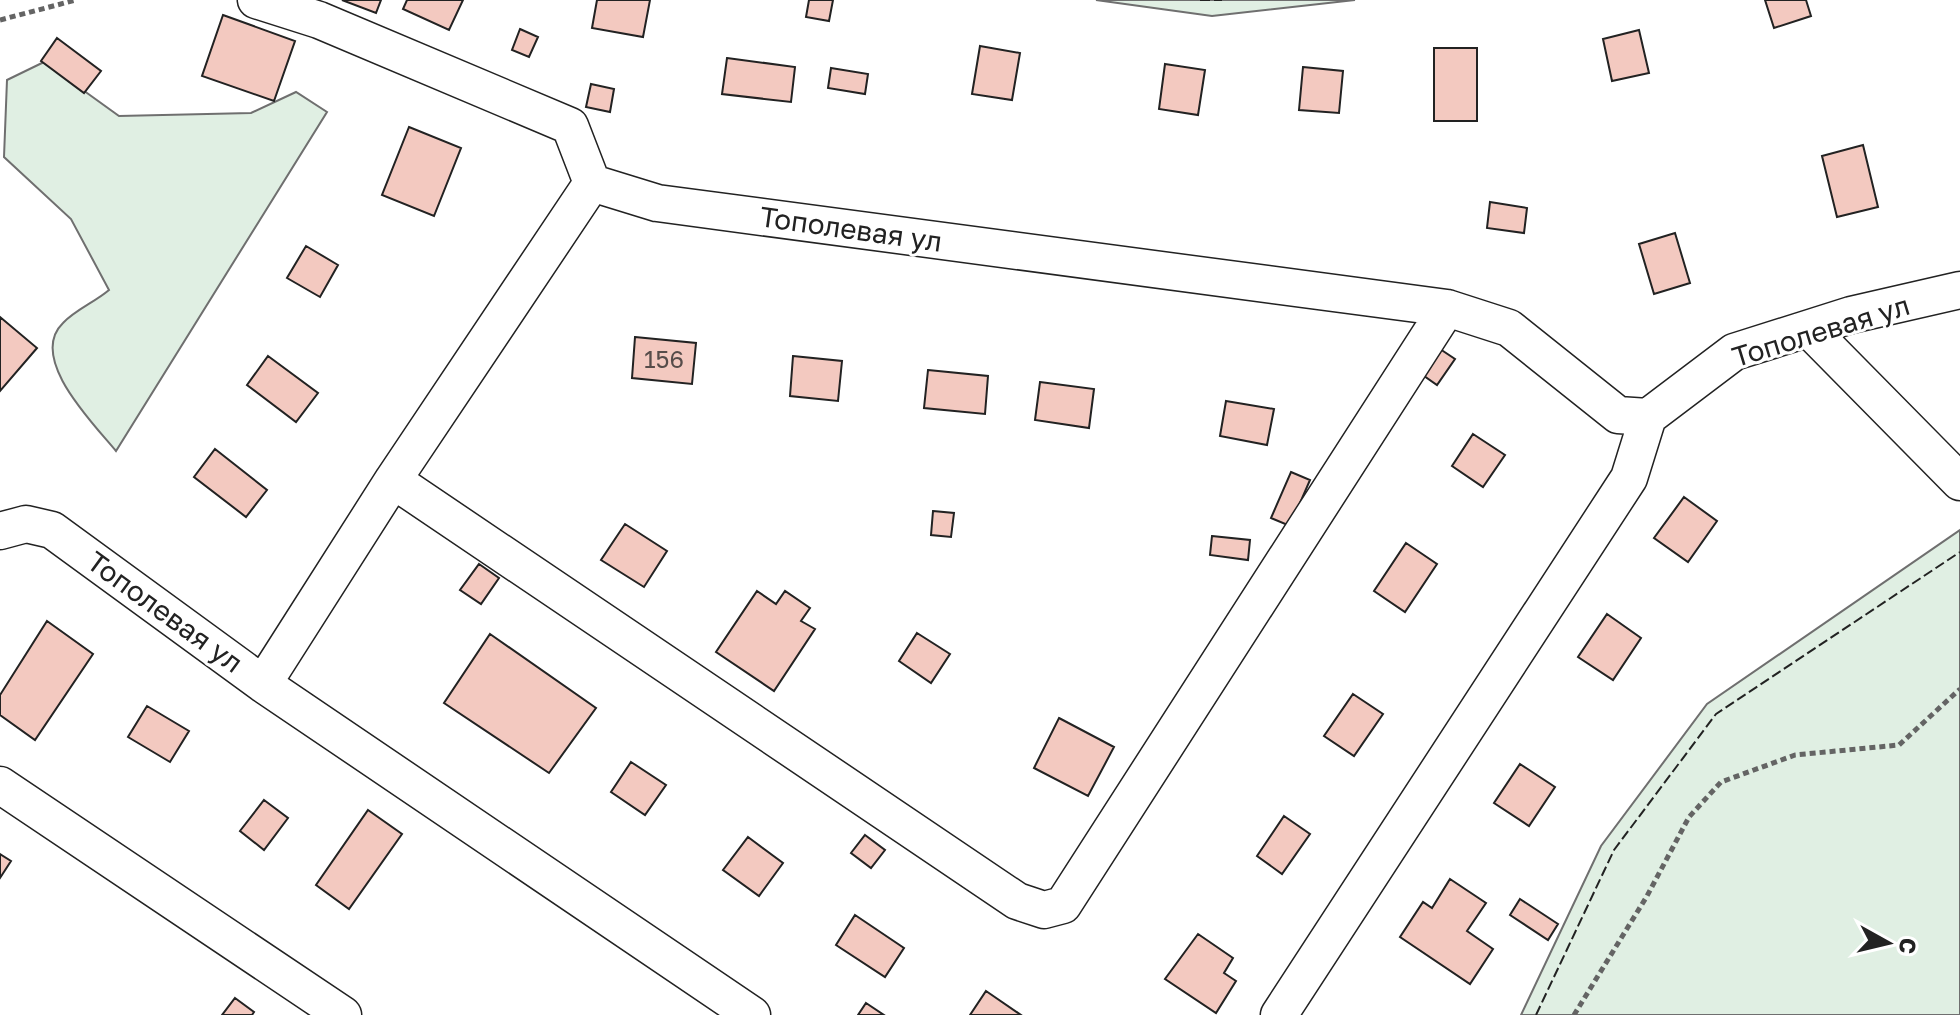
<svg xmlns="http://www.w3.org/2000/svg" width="1960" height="1015" font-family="'Golos Text',sans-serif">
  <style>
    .green { fill: #e0efe3; stroke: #6f6f6f; stroke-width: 2 }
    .building { fill: #f3c9c0; stroke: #222; stroke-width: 2 }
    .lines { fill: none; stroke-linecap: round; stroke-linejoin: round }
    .minor-casing { stroke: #222; stroke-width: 39 }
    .path { stroke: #646464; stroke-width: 5; stroke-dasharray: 6 4; stroke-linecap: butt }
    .minor { stroke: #fff; stroke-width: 36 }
    .fence { stroke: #222; stroke-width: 2; stroke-dasharray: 10 4; stroke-linecap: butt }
    .labels { text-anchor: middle; stroke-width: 6; stroke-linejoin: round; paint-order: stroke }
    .number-label { font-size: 24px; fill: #564c4a }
    .street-label { font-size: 28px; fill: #222; stroke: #fff }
  </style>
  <rect width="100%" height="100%" fill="#fff"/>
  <path class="green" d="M1096,0H1355L1212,16Z
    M44,62L119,116L251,113L296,92L327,112L116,451C94,424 27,358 63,323C75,310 95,302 109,290L71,219L4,157L7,80Z
    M1960,530V1015H1521L1601,846L1707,704Z"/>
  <path class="building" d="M342,0H381L376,13Z
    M407,0H463L449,30L403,9Z
    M597,0H650L643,37L592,28Z
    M809,0H833L829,21L806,17Z
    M1765,0H1806L1811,16L1774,28Z
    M223,15L295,41L274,101L202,76Z
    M520,29L538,37L529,57L512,50Z
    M1639,30L1649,73L1612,81L1603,39Z
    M57,38L101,71L84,93L41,61Z
    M980,46L1020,53L1012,100L972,94Z
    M1434,48H1477V121H1434Z
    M727,58L795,67L791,102L722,94Z
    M1165,64L1205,70L1198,115L1159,109Z
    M1303,67L1343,71L1339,113L1299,110Z
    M831,68L868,74L865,94L828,88Z
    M591,84L614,89L610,112L586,107Z
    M409,127L461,148L434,216L382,195Z
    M1863,145L1878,207L1837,217L1822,156Z
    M1490,202L1527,208L1524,233L1487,228Z
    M1675,233L1690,283L1654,294L1639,244Z
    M306,246L338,265L320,297L287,278Z
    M0,317L37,348L0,391Z
    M635,337L696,343L692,384L632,378Z
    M1434,345L1455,359L1437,385L1417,371Z
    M268,356L318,393L296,422L247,385Z
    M793,356L842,361L838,401L790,396Z
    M928,370L988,376L985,414L924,408Z
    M1040,382L1094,389L1089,428L1035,420Z
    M1226,401L1274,409L1267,445L1220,436Z
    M1473,434L1505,455L1483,487L1452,466Z
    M215,449L267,490L246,517L194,477Z
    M1291,472L1310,480L1290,526L1271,518Z
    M1684,497L1717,521L1688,562L1654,538Z
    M933,511L954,513L951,537L931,535Z
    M625,524L667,551L644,587L601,560Z
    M1212,536L1250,540L1248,560L1210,555Z
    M1406,543L1437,564L1405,612L1374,591Z
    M479,564L499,578L481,604L460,590Z
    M757,591L776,604L785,591L810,608L801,621L815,629L774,691L716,652Z
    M1607,614L1641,638L1613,680L1578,657Z
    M47,621L93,654L35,740L0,715V695Z
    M917,633L950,654L931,683L899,661Z
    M490,634L596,708L549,773L444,703Z
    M1353,694L1383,714L1354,756L1324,736Z
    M147,706L189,731L170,762L128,737Z
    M1059,718L1114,747L1088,796L1034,768Z
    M631,762L666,785L645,815L611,792Z
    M1520,764L1555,787L1529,826L1494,803Z
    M264,800L288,818L264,850L240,831Z
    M368,810L402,834L349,909L316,885Z
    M1284,816L1310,834L1282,874L1257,856Z
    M865,835L885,850L871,868L851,853Z
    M748,837L783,863L759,896L723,870Z
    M0,854L11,861L0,878Z
    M1450,879L1486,903L1467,931L1493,949L1470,984L1400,937L1423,902L1432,908Z
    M1520,899L1558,924L1548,940L1510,915Z
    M855,915L904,948L885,977L836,945Z
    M1198,934L1233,958L1224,973L1236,981L1216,1013L1165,979Z
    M986,991L1021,1015H970Z
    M235,998L254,1012L252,1015H222Z
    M866,1003L884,1015H858Z"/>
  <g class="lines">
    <defs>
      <path id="minor" d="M256,0L319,20L570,126L592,183
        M1809,329L1960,482
        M393,480L1017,901L1044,910L1063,905L1447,308
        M0,531L26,524L52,530L263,684L393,480L592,183L657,203L1447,308L1509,328L1618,415L1648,417L1734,352L1851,315L1960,290
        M263,684L752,1015
        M0,785L343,1015
        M1279,1015L1629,478L1648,417"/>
    </defs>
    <use href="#minor" class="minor-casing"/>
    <path class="path" d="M0,20L76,0
      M1574,1015L1647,896L1689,817L1721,782L1795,755L1899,745L1960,689"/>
    <use href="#minor" class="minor"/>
    <path class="fence" d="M1200,0H1222
      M1536,1015L1614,850L1716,714L1960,552"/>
  </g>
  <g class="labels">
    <g class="number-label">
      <text x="664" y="368">156</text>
    </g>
    <g class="street-label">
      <text transform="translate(851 229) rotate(8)" y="10">Тополевая ул</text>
      <text transform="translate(1821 331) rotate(-17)" y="10">Тополевая ул</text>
      <text transform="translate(165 612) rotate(36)" y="10">Тополевая ул</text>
    </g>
  </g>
  <g transform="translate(1888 943) rotate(98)" stroke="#ffffff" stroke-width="6" paint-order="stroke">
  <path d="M0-6L14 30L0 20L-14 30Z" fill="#222222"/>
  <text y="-12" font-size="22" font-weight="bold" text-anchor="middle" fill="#222222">С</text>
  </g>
</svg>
